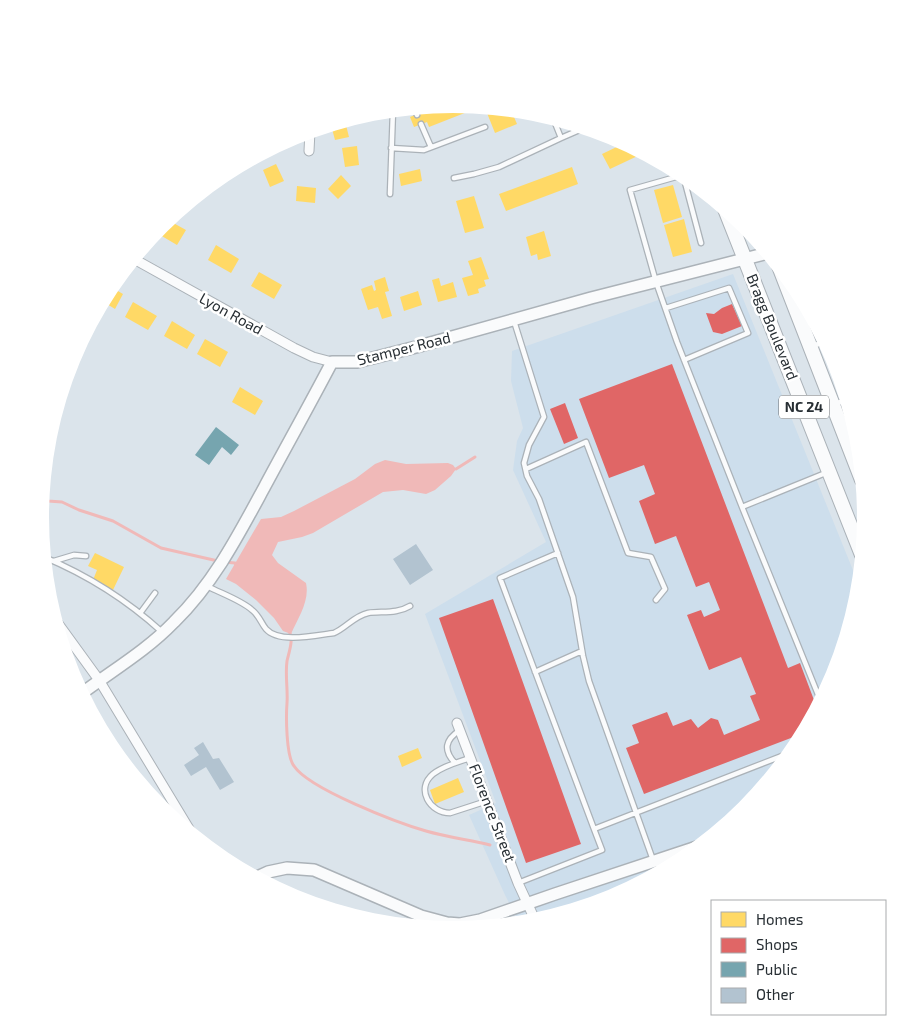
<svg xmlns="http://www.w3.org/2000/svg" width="906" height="1035" font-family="'Exo 2',sans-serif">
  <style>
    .built { fill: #cddeec }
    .water { fill: #f0b9b8 }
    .homes { fill: #ffd966 }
    .shops { fill: #e06666 }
    .public { fill: #76a5af }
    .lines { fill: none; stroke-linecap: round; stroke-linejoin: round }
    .stream { stroke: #f0b9b8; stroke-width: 3 }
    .building { fill: #b2c3d0 }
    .service-casing { stroke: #abb2b8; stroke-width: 7 }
    .minor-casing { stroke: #abb2b8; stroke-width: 11 }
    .tertiary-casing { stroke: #abb2b8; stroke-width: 14 }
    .primary-casing { stroke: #abb2b8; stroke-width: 16 }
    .service { stroke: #fafbfc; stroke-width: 4.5 }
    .minor { stroke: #fafbfc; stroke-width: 9 }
    .tertiary { stroke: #fafbfc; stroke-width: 11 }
    .primary { stroke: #fafbfc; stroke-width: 14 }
    .labels { text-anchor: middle; stroke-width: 5; stroke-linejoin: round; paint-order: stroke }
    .shield { fill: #fff; stroke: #686d70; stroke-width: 1 }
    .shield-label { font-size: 14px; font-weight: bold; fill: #272e33 }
    .street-label { font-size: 15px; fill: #272e33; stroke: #fff }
  </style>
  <rect width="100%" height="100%" fill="#dbe4eb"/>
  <path class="built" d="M733,274L859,585L858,598L834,676L796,747L745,810L682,861L611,899L533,923L520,924L505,895L469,815L496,803L425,614L546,542L513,470L517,441L523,428L511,381L512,351Z
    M805,304L835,360L859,442Z"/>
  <path class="water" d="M385,460L406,464L448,463L453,465L456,469L451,476L435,490L426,494L403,490L383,492L313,533L302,537L278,542L272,555L278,563L306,583C310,601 298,618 291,634L283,631L274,618L256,600L236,584L226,579L261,519L281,517L294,511L355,479L375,464Z"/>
  <path class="homes" d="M453,105L480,107L429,127L427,122L414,127L410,117L422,112L420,108Z
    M485,108L511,110L517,124L495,133Z
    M345,121L349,137L335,140L331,125Z
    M625,143L644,153L610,169L602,154Z
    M357,146L359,165L345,167L342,148Z
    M276,164L284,181L270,187L263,170Z
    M572,167L578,184L506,211L499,194Z
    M420,169L422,181L401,186L399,174Z
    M341,175L351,186L338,199L328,189Z
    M673,185L682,217L663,223L654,190Z
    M297,186L316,188L315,203L296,201Z
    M474,196L484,228L465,233L456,201Z
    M684,219L692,252L673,257L664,225Z
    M168,220L186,230L177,245L155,232Z
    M544,231L551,256L538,260L537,254L531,256L526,237Z
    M216,245L239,259L231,273L208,260Z
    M481,257L489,279L484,280L486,286L478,289L479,293L468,296L462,278L473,275L468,261Z
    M259,272L282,285L274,299L251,286Z
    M385,277L389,291L385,292L392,316L382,319L378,307L368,310L361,289L372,285L374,291L376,290L374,281Z
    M439,278L441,286L453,282L457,297L438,302L432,280Z
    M111,287L123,294L115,309L102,301Z
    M418,291L422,305L404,311L400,297Z
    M133,302L157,316L148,330L125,317Z
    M172,321L195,335L187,349L164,336Z
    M205,339L228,352L220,367L197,354Z
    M240,387L263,401L255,415L232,402Z
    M95,553L124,567L113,590L93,580L97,570L88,566Z
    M418,748L422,758L402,767L398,756Z
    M458,778L464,792L435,804L430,790Z"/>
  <path class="shops" d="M732,304L742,326L722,334L713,332L706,313L714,314L722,308Z
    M672,364L788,668L800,663L817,708L804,733L644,794L626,748L639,743L632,725L667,712L673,726L691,719L698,728L711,718L718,720L724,735L760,720L750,696L756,694L741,657L709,670L687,615L701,610L704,617L720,610L709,582L696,587L676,536L655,544L639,501L655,494L644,465L609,478L579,399Z
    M565,403L578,438L564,444L550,409Z
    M493,599L581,844L526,863L439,618Z"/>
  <path class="public" d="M216,427L239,445L231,455L222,447L209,465L195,455Z"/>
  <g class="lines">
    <path class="stream" d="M456,469L475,457
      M42,498L48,501L62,502L79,510L113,521L161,548L218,561
      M224,562L235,563L236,566
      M289,631C294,639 289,652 287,661C285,675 288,689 287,703C286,716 286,756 294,766C309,789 398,823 426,831C447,837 469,840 490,845"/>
  </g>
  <path class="building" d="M416,544L433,570L410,585L393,559Z
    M203,742L213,759L219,758L234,782L220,790L206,767L191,776L184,765L199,755L194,748Z"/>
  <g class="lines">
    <defs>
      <path id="service" d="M414,108L417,115
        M553,118L561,138L584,128
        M421,124L431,147
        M391,148L424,150L485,127
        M454,178L474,174L499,167L561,138
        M390,194L393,110
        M701,243L683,175L630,190L656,282L677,342L742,507
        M666,308L729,288L748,333L684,360
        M514,321L544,417L529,445L524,463L527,476L539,499L573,597L583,656L589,681L653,860
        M812,346L825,342
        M834,404L847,400
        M843,428L854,425
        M526,469L586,442L628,553L651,557L665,589L656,600
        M558,553L500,578L594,829
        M44,557C87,575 128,601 162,632
        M54,561L74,555L86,556
        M207,586C220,593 241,600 252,610C259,615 261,623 266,629C279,644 317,635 334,633C346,628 354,616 368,613C382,611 397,614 410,606
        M141,612L155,593
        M535,672L582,651
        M821,702L742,507L828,472
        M470,758C458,762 443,766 433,774C415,789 430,813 450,813L487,801
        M455,763C443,750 445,740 460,730
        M658,862L662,872
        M518,883L602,850L594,829L792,752"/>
      <path id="minor" d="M309,151L310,131
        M134,259L294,348L313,357L332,362
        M54,618L99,680L194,837
        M457,723L518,883L536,922"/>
      <path id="tertiary" d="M81,694C113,670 146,651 174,622C214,583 239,534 265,486C287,445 310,404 332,362H357L416,347L591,298L768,253
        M255,878L268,872L287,868L314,870L421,916L447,923L460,924L480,920L555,894L700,846"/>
      <path id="primary" d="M725,209L862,555
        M779,266L862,480"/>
    </defs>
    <use href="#service" class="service-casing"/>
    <use href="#minor" class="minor-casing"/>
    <use href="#tertiary" class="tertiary-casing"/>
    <use href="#primary" class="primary-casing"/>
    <use href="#service" class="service"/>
    <use href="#minor" class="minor"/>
    <use href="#tertiary" class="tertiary"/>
    <use href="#primary" class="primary"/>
  </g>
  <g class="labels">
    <rect class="shield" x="779" y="395.5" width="50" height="23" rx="4"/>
    <g class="shield-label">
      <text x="804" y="412">NC 24</text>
    </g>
    <g class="street-label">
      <text transform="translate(231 314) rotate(29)" y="5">Lyon Road</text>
      <text transform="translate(772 327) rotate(68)" y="5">Bragg Boulevard</text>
      <text transform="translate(404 349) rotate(-14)" y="5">Stamper Road</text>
      <text transform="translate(492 813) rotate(69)" y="5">Florence Street</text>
    </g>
  </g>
  <path d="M0 0H906V1035H0ZM49 517a404 404 0 1 1 808 0a404 404 0 1 1-808 0Z" fill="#fff" fill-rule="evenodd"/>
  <rect x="711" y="900" width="175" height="115" fill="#ffffff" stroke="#a9abad"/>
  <rect x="721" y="912" width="25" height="15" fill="#ffd966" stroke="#a9abad"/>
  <text x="756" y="925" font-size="15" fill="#272e33">Homes</text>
  <rect x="721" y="938" width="25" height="15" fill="#e06666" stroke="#a9abad"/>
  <text x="756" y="950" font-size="15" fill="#272e33">Shops</text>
  <rect x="721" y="962" width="25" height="15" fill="#76a5af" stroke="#a9abad"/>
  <text x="756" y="975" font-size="15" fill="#272e33">Public</text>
  <rect x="721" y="988" width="25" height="15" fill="#b2c3d0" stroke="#a9abad"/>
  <text x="756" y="1000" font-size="15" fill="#272e33">Other</text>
</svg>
